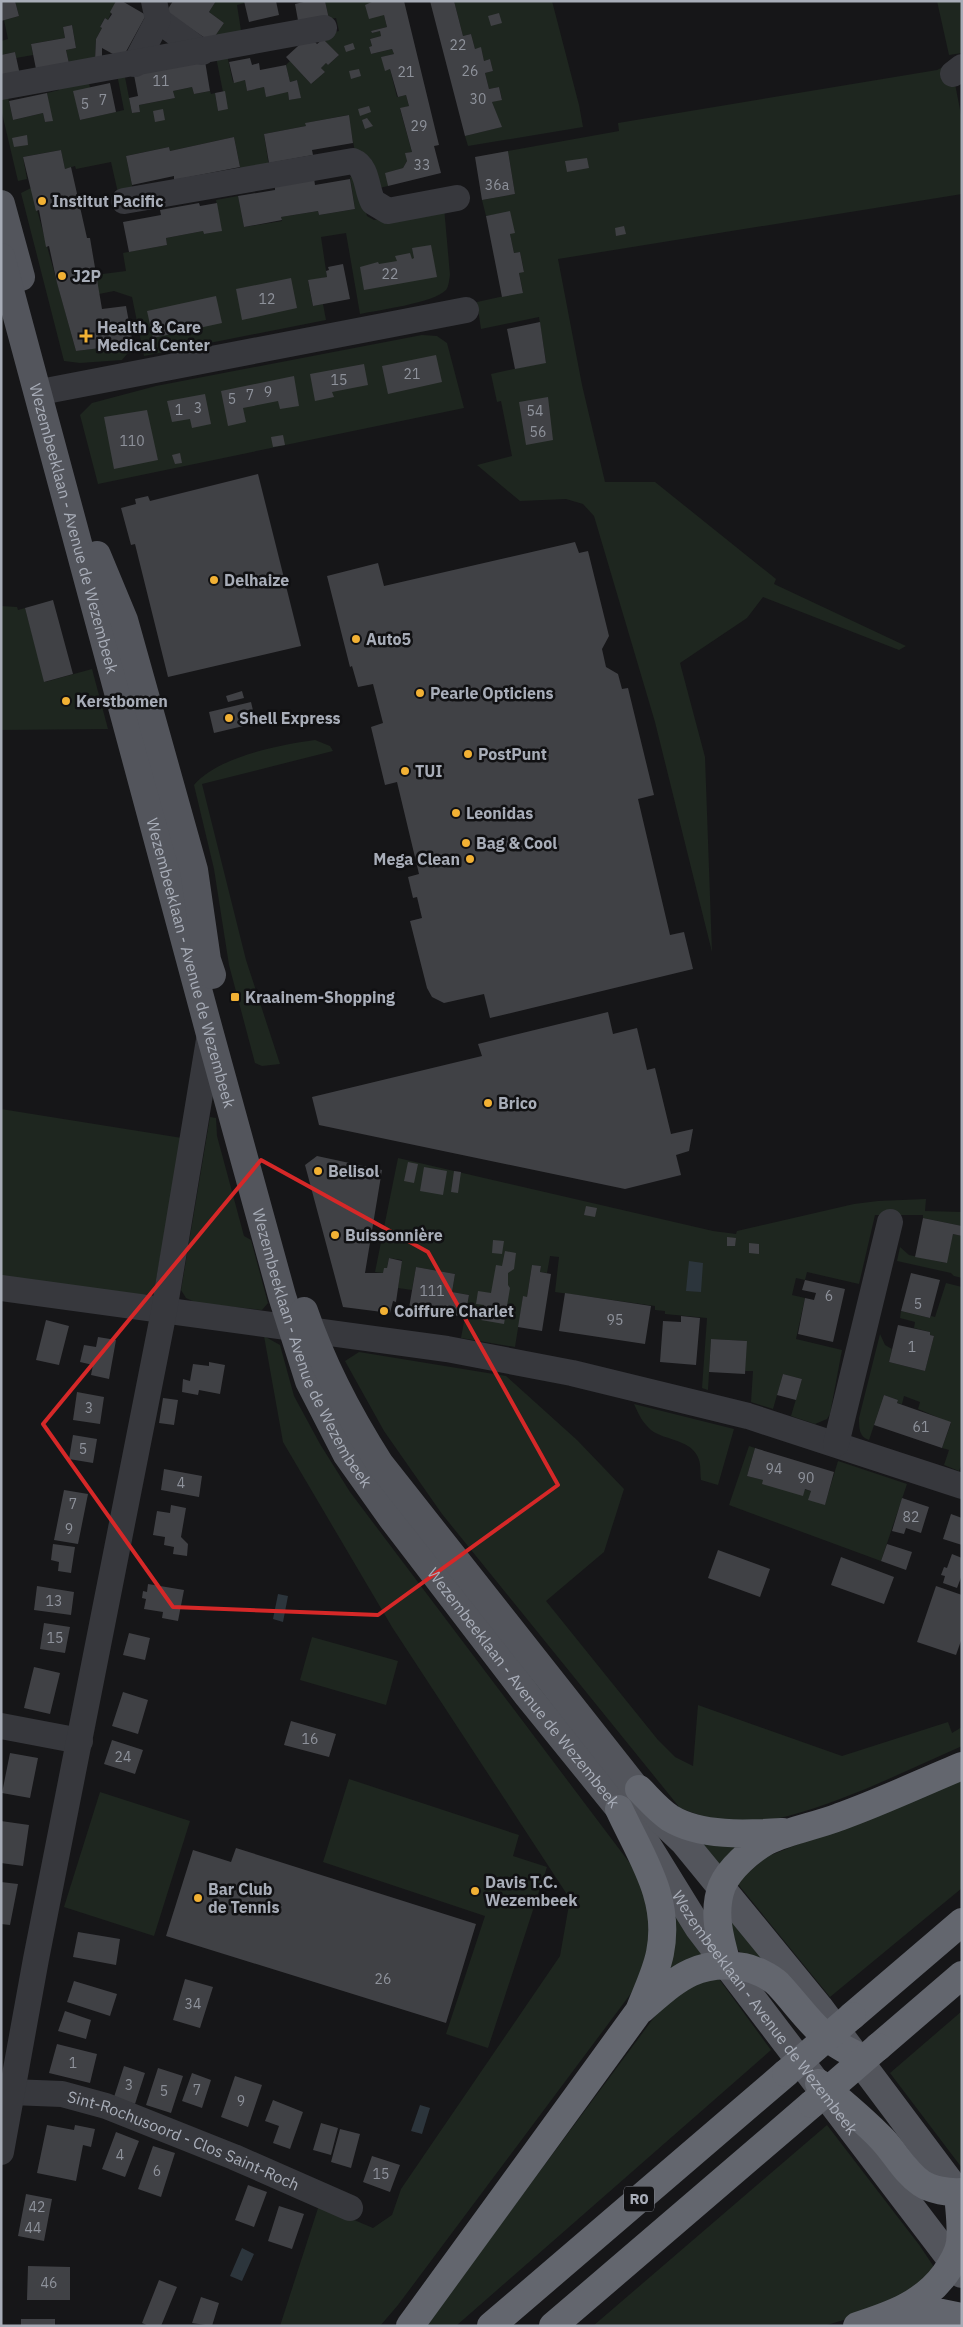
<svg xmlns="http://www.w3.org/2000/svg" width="963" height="2327" font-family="'IBM Plex Sans',sans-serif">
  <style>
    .green { fill: #1e261f }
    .water { fill: #2c353c }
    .building { fill: #404145 }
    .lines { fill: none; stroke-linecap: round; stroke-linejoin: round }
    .minor { stroke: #37383d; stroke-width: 26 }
    .major { stroke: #53555c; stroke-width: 28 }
    .highway { stroke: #63666e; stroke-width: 28 }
    .highway-bridge { stroke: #63666e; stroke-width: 28 }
    .marked { fill: none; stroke: #d62828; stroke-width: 4; stroke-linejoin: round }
    .poi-dot { fill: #f2b134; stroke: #111113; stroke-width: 2 }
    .labels { text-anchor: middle; stroke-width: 5; stroke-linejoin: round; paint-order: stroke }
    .number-label { font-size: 14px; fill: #8e929b }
    .shield { fill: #111113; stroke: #7b7e86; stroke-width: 1 }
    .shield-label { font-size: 15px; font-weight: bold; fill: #a8adb8 }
    .poi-label { font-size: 16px; font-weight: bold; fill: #a8adb8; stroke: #111113; text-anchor: start }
    .street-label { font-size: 16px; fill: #a8adb8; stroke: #111113 }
  </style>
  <rect width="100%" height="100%" fill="#161618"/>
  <path class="green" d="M15,1H116L108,20L105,18L100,27L102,28L96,39L95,60L70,68L66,50L76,48L72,25L63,27L65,38L31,44L33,55L16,58L15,52L1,55V41L8,39L4,20L19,16Z
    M216,1H244L245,3L237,5L242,37L211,42L224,23L209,12Z
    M325,1H374L384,15L387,27L371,31L372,33L380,31L381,36L370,39L372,46L369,47L371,54L392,49L394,54L382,57L385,70L390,69L397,97L406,95L409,106L400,109L412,152L406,153L407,161L403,168L386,173L388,186L375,189L355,152L348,115L306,123V126L264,134L269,167L241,172L234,137L170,151L169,147L126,156L133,190L118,193L111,162L76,169L75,166L65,169L61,150L23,157L27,179L18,181L1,109V98L8,97L13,120L43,113L45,122L52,121L47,93L59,90L58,83L88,77L90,88L74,92L80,120L124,110L117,74L124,72L132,113L140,112L139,105L175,98L173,91L192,87L194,94L210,91L211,94L215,93L218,111L223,92L216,57L227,55L233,82L245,80L247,91L264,87L266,96L288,92L289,100L300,98L297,80L290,82L286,65L290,61L311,84L325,72L321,68L326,63L328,65L339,55L323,39L328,34L339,31L336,18L329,19Z
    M454,1H552L579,105L583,127L468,146L465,136L501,127L492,102L502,99L499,87L489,89L485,73L493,71L490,59L484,61L481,48L475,49L471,34L463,36Z
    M937,1H962V53L949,55Z
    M951,63L962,120V194L558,259L582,385L605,482H655L776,579L774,584L906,646L899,650L763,597L747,618L680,663L705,757L712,952L655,722L594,516L583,504L566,499L520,501L477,465L512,456L501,401L497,402L491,374L546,362L539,317L481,329L477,302L523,292L519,273L524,271L520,252L514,253L510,234V212L486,216L482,200L515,194L508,151L619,131L618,123L937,70Z
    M356,176L367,216L374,220L444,207L450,275C449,280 449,286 446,290C434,303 378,310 360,314L346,233L321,237L327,277L308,281L313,306L323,304L326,320L144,356L132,297L114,291L99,294L95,275L126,271L123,253L167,245L166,238L203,231L204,234L221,231L216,200L238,196L244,227L282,221L281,217L318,211L319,215L355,209L350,177Z
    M31,188L76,351L133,344L134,353L127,354L122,360L80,363L64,361L21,193Z
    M422,335L437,336L447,343L464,408L98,484L80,415L92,403L156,386Z
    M1,606L17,607L18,610L25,608L45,682L92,669L108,729L1,730Z
    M315,740L330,746L333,751L202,784L246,960L280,1064L262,1066L255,1063L229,965L214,869L194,785C218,757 278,745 315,740Z
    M1,1109L182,1138L155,1286L151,1294L143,1295L1,1276Z
    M210,1117L216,1118L217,1136L244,1236L251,1240L268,1303L262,1310L197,1303L186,1298L181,1290Z
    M398,1158L713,1231L736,1234L737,1231L854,1204L878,1201L926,1199L925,1211L962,1212V1226L923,1218V1215H875L859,1284L807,1272L805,1280L796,1278L792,1295L805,1298L796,1339L842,1350L830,1414L827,1419L815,1424L791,1416L802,1379L783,1374L773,1409L751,1402L753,1371H745L746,1341L711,1339L708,1390L702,1388L707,1318L665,1314V1311L655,1310V1306L555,1292L559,1257L550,1256L547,1273L540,1272L541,1266L532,1265L527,1297H523L515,1347L461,1338L469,1295L452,1292L455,1274L416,1267L412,1290L398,1288L402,1260L389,1258L387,1268L383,1273L375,1272Z
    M953,1234L962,1236V1278L954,1276L951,1273L897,1261L900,1247L909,1255L946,1263Z
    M946,1283L962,1287V1463L959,1471L944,1465L949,1450L942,1448L951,1423L918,1409L920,1402L904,1396L902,1404L897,1403L898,1400L884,1395L869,1440C859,1437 859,1428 859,1418L880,1334L885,1345L892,1349L889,1362L925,1371L934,1336L930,1335V1332L914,1328L915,1322L900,1318L901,1311L930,1318L931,1316L935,1317Z
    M264,1336L280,1345L294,1396L320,1444L350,1492L635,1870L654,1911L644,1976L398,2305L380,2326H280L319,2205L373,2228L392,2215L401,2189L560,1956L570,1899L392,1627L283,1442Z
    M359,1352L506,1376L577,1440L624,1489L604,1552L546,1601L658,1740L675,1757L693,1766L698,1705L842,1756L948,1722L952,1733L962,1727V1746C905,1771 848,1800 788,1816C773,1819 758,1824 742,1824C721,1824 700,1815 680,1808L442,1514L384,1431L345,1361Z
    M634,1404L734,1429L718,1485L701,1480C700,1473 701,1466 699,1460C693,1439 665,1441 651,1430C642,1422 639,1415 634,1404Z
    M749,1446L755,1448L747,1476L811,1491L809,1500L825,1504L838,1461L907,1484L881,1561L729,1505Z
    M312,1637L398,1661L386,1705L300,1680Z
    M349,1779L519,1835L513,1856L547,1867L488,2048L446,2034L485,1916L323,1862Z
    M962,1779V1888L830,1997L737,1883L766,1857Z
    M100,1792L190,1821L154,1936L64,1907Z
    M690,1834L745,1840L721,1874Z
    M673,1907L710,1956L659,1982Z
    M732,1921L766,1963C747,1957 739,1958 732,1937C730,1931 730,1928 732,1921Z
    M714,1972L771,2050L456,2326H425L661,2008Z
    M962,2011V2168L890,2073Z
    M827,2125L920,2246L936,2270L892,2305L824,2326H593Z"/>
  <path class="water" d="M689,1261L703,1263L701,1292L686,1291Z
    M278,1594L288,1596L283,1622L273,1619Z
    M420,2105L430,2108L422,2134L411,2131Z
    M242,2248L254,2254L242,2281L230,2276Z"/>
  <path class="building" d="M1,1H15L19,16L1,21Z
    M116,1H122L146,15L122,59L102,48V60H95L96,39L102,28L100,27L105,18L108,20L112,14L110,12Z
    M173,1H216L209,12L224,23L211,42L166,12Z
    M244,1H276L279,15L249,22Z
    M308,1H325L329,19L299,26L295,4Z
    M374,1H404L439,145L434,146L441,173L388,186L385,173L403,168L407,161L405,153L412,152L400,108L409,106L406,95L398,97L390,69L385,71L381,57L394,54L392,49L371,54L369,47L372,46L370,39L381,36L380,31L372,33L371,31L387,27L384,15L369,19L365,5Z
    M430,1H454L463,36L471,34L475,49L481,47L484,61L490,59L493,71L485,73L489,89L499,87L502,100L492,102L502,127L465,136Z
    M499,13L502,23L491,26L488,16Z
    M72,25L76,48L66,50L70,68L37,74L31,44L65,38L63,27Z
    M309,36L317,44L323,39L339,55L328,65L326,63L321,68L325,72L311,84L286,57Z
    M353,43L355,49L346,52L344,46Z
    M15,52L20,75L1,79V55Z
    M250,58L252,65L259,63L260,70L286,65L290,82L297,80L301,98L289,100L288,92L266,97L264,87L247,91L245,80L234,83L229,62Z
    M205,61L210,91L194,94L192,87L173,91L175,98L139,105L140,112L132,113L129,98L138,96L134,75Z
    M359,69L361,76L351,79L349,71Z
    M110,83L116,112L80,120L73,91Z
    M225,91L228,109L218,111L215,93Z
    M47,93L53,121L45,122L43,113L13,120L9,101Z
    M369,106L371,112L360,116L358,109Z
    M163,109L165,120L155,122L153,111Z
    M349,115L353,143L312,150L313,155L269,163L264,134L306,126L305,123Z
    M367,118L373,126L365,129L362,120Z
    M27,135L28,145L14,147L12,138Z
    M234,137L240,167L174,180V176L132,185L126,156L169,147L170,151Z
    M61,150L65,169L71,167L87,238H90L102,309L126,306L133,344L76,351L57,283L49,246L46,247L39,210L36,211L23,157Z
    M508,151L515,194L482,200L475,157Z
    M587,158L589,168L567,172L565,161Z
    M314,178L315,185L350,179L355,209L319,215L318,211L281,217L282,220L244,227L238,196L275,190V185Z
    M199,203L200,206L217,203L222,231L204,234L203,231L166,238L167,245L129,252L123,222L161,215L160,210Z
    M510,211L515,233L510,234L514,253L520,252L524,272L519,273L523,293L502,297L486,216Z
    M624,226L626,234L616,236L615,228Z
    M431,245L437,277L364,290L360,267L378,262L379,264L397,261L395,256L410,253L412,259L414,258L412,248Z
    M343,264L350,299L313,306L308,280L327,277L326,271L329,270L328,267Z
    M291,278L297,308L242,320L236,289Z
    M216,296L222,323L153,338L147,311Z
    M540,322L546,363L515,369L507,329Z
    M436,355L442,382L388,394L382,366Z
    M364,364L368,385L332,392L334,397L315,401L310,374Z
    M294,376L299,406L280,409L278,401L243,408L246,422L228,426L221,391Z
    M205,394L211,424L192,428L190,419L172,422L167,401Z
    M548,397L553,440L526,445L519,402Z
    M147,410L158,460L114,469L104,417Z
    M283,435L285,445L273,447L271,437Z
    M180,453L182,463L175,464L172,455Z
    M258,474L301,646L168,677L135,544L131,545L121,508L136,504L135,499L148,496L150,501Z
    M575,542L579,553L588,551L609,636L602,649L606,667L618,674L622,689L628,688L654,795L638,799L670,935L684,932L693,969L490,1018L484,994L444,1003L432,997L427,988L410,921L422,918L417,897L413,898L408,877L419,874L397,782L385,785L371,727L383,723L373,684L358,687L352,666L350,667L327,576L378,563L384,586Z
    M53,600L73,674L44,682L25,608Z
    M242,691L244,698L228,702L226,696Z
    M251,702L256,723L214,733L209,712Z
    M608,1012L613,1034L637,1028L647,1070L655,1068L671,1134L693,1129L689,1151L676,1155L681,1175L625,1189L319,1125L312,1097L482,1056L478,1044Z
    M317,1156L382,1170L365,1273H383L384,1268H387L389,1258L402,1261L396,1302L393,1301L390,1313L343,1307L305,1165Z
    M408,1162L418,1164L414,1183L404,1181Z
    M424,1167L447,1171L443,1195L420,1191Z
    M454,1171L461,1172L458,1193L451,1192Z
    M586,1206L597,1208L595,1217L584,1215Z
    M923,1218L962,1226V1236L953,1234L947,1263L915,1257Z
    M727,1237L736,1238L735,1246H727Z
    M493,1240L504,1241L502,1254L492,1253Z
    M749,1243L759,1244V1254L749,1253Z
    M505,1251L516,1253L514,1269L508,1273V1285L510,1288L504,1324L481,1320L484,1305L476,1304L478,1291L491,1293L496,1265L502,1266Z
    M532,1265L541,1266L540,1272L551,1274L542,1331L518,1327L523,1296L527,1297Z
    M416,1267L455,1274L452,1292L469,1295L465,1317L409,1308Z
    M911,1273L940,1280L930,1318L901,1311Z
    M805,1280L845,1289L833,1342L798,1334L805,1298L814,1300L816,1293L802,1290Z
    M565,1293L651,1306L645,1344L559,1331Z
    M681,1316L700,1318L696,1365L660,1362L663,1321L681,1322Z
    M46,1320L69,1326L59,1365L36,1360Z
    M898,1325L930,1332V1335L934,1336L925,1371L889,1362Z
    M98,1337L116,1340L109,1379L91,1375L93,1365L80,1362L84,1345L96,1347Z
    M711,1339L747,1341L745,1374L709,1372Z
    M209,1362L225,1365L220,1394L199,1390L198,1395L182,1392L183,1379L190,1381L193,1364L209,1366Z
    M783,1374L802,1379L796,1400L777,1395Z
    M77,1392L104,1397L100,1424L73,1420Z
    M884,1395L898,1400L897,1403L951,1422L942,1448L874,1425Z
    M163,1398L178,1400L174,1425L159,1423Z
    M73,1435L97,1439L93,1463L69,1459Z
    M755,1448L834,1472L825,1505L808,1500L811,1491L805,1489L803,1496L762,1484L763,1480L747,1476Z
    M164,1469L202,1476L199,1497L161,1490Z
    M64,1490L88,1494L78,1544L54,1540Z
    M902,1498L929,1507L921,1533L906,1528L904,1534L892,1531Z
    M171,1505L186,1508L181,1537L188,1544L187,1556L173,1554L174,1547L164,1545L165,1537L153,1535L157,1511L170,1513Z
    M951,1514L962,1518V1545L943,1539Z
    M53,1544L75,1547L71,1573L58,1571L59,1562L51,1560Z
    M887,1544L912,1552L906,1570L881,1561Z
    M718,1550L770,1569L760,1597L708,1578Z
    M952,1554L962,1558V1575L957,1588L943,1583L945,1576L941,1575L944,1567L947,1568Z
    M841,1557L894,1577L884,1604L831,1585Z
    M148,1584L184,1590L178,1621L162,1618L163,1612L144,1609L146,1599L142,1598L143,1591L147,1592Z
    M37,1586L74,1592L71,1615L34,1610Z
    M936,1586L962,1595V1638L956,1655L917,1642Z
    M44,1623L70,1627L65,1653L40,1649Z
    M129,1633L150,1638L145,1660L123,1655Z
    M34,1667L60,1673L50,1714L24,1708Z
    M123,1692L148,1700L138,1734L112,1726Z
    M291,1721L336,1734L329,1757L284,1745Z
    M112,1740L143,1750L135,1774L104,1764Z
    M10,1753L38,1758L30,1798L2,1793Z
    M1,1821L29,1825L23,1866L1,1863Z
    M236,1848L476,1924L446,2023L166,1936L193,1850L231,1862Z
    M1,1882L18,1884L10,1925L1,1924Z
    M78,1932L120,1939L116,1965L73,1957Z
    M185,1979L213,1987L200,2028L173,2020Z
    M74,1981L117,1994L110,2016L67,2002Z
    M65,2011L91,2020L86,2039L58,2031Z
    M57,2044L97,2054L90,2083L49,2073Z
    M124,2066L145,2073L135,2104L114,2097Z
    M158,2068L183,2076L171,2113L146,2105Z
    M192,2073L211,2080L202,2108L182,2101Z
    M235,2076L262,2085L248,2127L221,2117Z
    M273,2100L303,2112L290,2149L273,2143L279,2126L265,2121Z
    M321,2123L338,2128L331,2155L313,2150Z
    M47,2125L74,2130L75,2125L95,2129L91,2147L83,2145L76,2181L37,2173Z
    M340,2129L360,2134L351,2168L331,2162Z
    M116,2132L139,2141L125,2177L102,2169Z
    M153,2146L175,2153L161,2197L138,2189Z
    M372,2156L400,2165L390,2192L363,2182Z
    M248,2185L267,2192L254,2227L235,2220Z
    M26,2194L52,2199L44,2241L18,2236Z
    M279,2206L304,2214L292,2249L268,2241Z
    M28,2266L70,2267V2300H27Z
    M159,2280L177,2287L161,2326H149L142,2323Z
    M201,2297L219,2303L212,2326L192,2323Z
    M21,2319H55V2326H21Z"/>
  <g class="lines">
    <g class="minor">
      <path d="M158,20L202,52"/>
      <path d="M135,64L158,20L154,1"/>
      <path d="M953,74L962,67"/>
      <path d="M1,87L324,28"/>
      <path d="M124,201L353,161C368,167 366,189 373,202L388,211L457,198"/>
      <path d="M51,390L466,310"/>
      <path d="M1,1288L447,1349L572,1373L748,1416L962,1486"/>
      <path d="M836,1444L890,1222"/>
      <path d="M1,1726L80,1741"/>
      <path id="s1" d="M11,2092L62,2094L106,2106L234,2157L350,2208"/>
      <path d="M1,2152L36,1959L164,1311L210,1034"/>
    </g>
    <g class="major">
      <path d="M1,204L21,277"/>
      <path id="s2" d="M1,257L210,1034L282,1296L309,1381L347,1455L391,1517L528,1696L643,1838L698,1927L962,2274"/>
      <path d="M97,555L124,620L194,870L207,960L212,975"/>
      <path d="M304,1311C322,1364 350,1417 380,1464L661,1820L683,1841L819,2007L962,2198"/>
    </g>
    <path class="highway" d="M639,1789C649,1799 658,1810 670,1818C701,1837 748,1834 783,1832
      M727,1964C720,1939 712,1912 722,1886C729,1869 751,1850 767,1841C790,1830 816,1826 839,1817C881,1802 921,1783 962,1766
      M642,2009C676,1980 696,1959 744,1967C754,1969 770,1976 778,1984C805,2013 816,2036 854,2054
      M852,2016L962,1922
      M878,2047L962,1975
      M819,2083C841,2101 863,2119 883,2140C896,2154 905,2172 921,2183C931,2190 949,2193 962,2192
      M898,2314L932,2311L962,2317
      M410,2326L639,2011C646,1993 656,1973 660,1953C671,1898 641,1857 619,1809
      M491,2326L786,2073
      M553,2326L812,2104
      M857,2326C891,2315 923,2304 945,2274C952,2264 958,2255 960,2243C962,2226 959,2209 958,2193"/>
    <path class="highway-bridge" d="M786,2073L852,2016
      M812,2104L878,2047"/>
  </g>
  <path class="marked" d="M261,1160L428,1252L558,1485L378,1615L173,1607L43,1424Z"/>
  <g class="poi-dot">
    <circle cx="42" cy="201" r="5"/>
    <circle cx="62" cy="276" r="5"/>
    <path d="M83.5 328.5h5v5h5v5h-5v5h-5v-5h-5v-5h5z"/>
    <circle cx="214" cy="580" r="5"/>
    <circle cx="356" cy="639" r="5"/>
    <circle cx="420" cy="693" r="5"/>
    <circle cx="66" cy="701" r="5"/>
    <circle cx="229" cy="718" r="5"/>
    <circle cx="468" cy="754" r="5"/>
    <circle cx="405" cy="771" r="5"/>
    <circle cx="456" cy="813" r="5"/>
    <circle cx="466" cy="843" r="5"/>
    <circle cx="470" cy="859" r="5"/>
    <rect x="230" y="992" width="10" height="10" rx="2.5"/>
    <circle cx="488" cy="1103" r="5"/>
    <circle cx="318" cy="1171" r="5"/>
    <circle cx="335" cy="1235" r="5"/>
    <circle cx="384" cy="1311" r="5"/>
    <circle cx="475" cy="1891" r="5"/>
    <circle cx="198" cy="1898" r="5"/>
  </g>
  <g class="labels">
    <g class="number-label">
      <text x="458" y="50">22</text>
      <text x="470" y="76">26</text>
      <text x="406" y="77">21</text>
      <text x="161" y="86">11</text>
      <text x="478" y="104">30</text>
      <text x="103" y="105">7</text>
      <text x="85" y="109">5</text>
      <text x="419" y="131">29</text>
      <text x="422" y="170">33</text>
      <text x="497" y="190">36a</text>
      <text x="390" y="279">22</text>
      <text x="267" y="304">12</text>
      <text x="412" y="379">21</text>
      <text x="339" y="385">15</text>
      <text x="268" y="397">9</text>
      <text x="250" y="400">7</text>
      <text x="232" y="404">5</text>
      <text x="198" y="413">3</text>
      <text x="179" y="415">1</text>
      <text x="535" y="416">54</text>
      <text x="538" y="437">56</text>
      <text x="132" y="446">110</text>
      <text x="432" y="1296">111</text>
      <text x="829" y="1301">6</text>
      <text x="918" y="1309">5</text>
      <text x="615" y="1325">95</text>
      <text x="912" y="1352">1</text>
      <text x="89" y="1413">3</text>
      <text x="921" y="1432">61</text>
      <text x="83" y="1454">5</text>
      <text x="774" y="1474">94</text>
      <text x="806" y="1483">90</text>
      <text x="181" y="1488">4</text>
      <text x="73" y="1509">7</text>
      <text x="911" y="1522">82</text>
      <text x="69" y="1534">9</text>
      <text x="54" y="1606">13</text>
      <text x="55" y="1643">15</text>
      <text x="310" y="1744">16</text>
      <text x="123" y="1762">24</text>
      <text x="383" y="1984">26</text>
      <text x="193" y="2009">34</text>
      <text x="73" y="2068">1</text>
      <text x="129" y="2090">3</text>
      <text x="197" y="2095">7</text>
      <text x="164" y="2096">5</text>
      <text x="241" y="2106">9</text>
      <text x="120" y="2160">4</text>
      <text x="157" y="2176">6</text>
      <text x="381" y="2179">15</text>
      <text x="37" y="2212">42</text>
      <text x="33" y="2233">44</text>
      <text x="49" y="2288">46</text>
    </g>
    <rect class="shield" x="624" y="2186.5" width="30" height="25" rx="4"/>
    <g class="shield-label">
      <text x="639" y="2204">R0</text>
    </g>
    <g class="poi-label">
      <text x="52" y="207">Institut Pacific</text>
      <text x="72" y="282">J2P</text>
      <text x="97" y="333">Health &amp; Care<tspan x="97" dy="18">Medical Center</tspan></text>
      <text x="224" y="586">Delhaize</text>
      <text x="366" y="645">Auto5</text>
      <text x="430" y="699">Pearle Opticiens</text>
      <text x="76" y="707">Kerstbomen</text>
      <text x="239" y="724">Shell Express</text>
      <text x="478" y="760">PostPunt</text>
      <text x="415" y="777">TUI</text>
      <text x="466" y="819">Leonidas</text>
      <text x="476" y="849">Bag &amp; Cool</text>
      <text x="460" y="865" text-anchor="end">Mega Clean</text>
      <text x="245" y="1003">Kraainem-Shopping</text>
      <text x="498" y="1109">Brico</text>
      <text x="328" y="1177">Belisol</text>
      <text x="345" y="1241">Buissonnière</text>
      <text x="394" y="1317">Coiffure Charlet</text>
      <text x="485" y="1888">Davis T.C.<tspan x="485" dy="18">Wezembeek</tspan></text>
      <text x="208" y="1895">Bar Club<tspan x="208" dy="18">de Tennis</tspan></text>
    </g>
    <g class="street-label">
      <text dy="6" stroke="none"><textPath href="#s2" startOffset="281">Wezembeeklaan - Avenue de Wezembeek</textPath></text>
      <text dy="6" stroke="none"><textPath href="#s2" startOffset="731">Wezembeeklaan - Avenue de Wezembeek</textPath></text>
      <text dy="6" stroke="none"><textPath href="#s2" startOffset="1136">Wezembeeklaan - Avenue de Wezembeek</textPath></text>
      <text dy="6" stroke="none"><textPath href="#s2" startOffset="1541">Wezembeeklaan - Avenue de Wezembeek</textPath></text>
      <text dy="6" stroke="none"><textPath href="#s2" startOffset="1946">Wezembeeklaan - Avenue de Wezembeek</textPath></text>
      <text dy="6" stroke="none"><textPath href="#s1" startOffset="181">Sint-Rochusoord - Clos Saint-Roch</textPath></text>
    </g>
  </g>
  <rect width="963" height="2327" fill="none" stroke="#a8adb8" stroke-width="5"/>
</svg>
